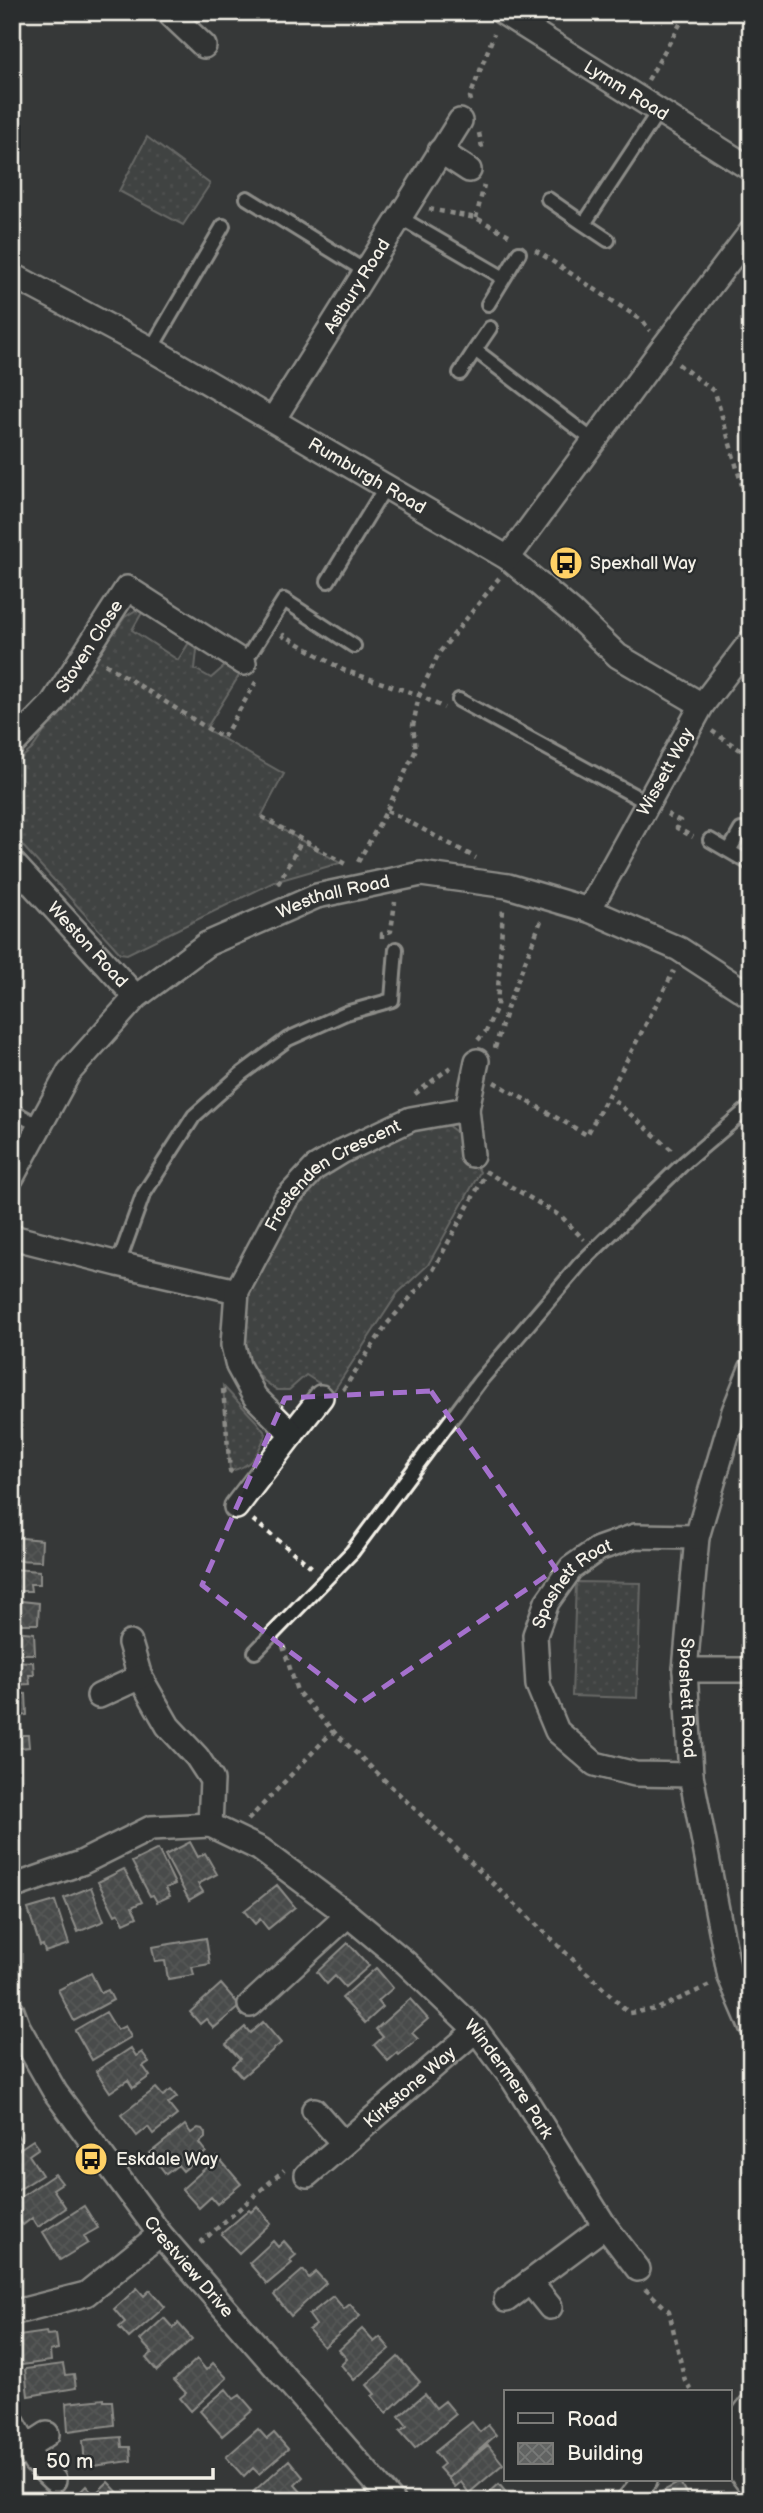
<svg xmlns="http://www.w3.org/2000/svg" width="763" height="2513" font-family="'Balsamiq Sans',sans-serif">
  <style>
    .grass { fill: url(#grass-dots); stroke: #a1a19c; stroke-width: 2 }
    .building { fill: url(#building-cross-hatch); stroke: #f4f1e8; stroke-width: 2 }
    .lines { fill: none; stroke-linecap: round; stroke-linejoin: round }
    .service-casing { stroke: #f4f1e8; stroke-width: 18 }
    .minor-casing { stroke: #f4f1e8; stroke-width: 28 }
    .path { stroke: #f4f1e8; stroke-width: 4.5; stroke-dasharray: 5 5; stroke-linecap: butt }
    .service { stroke: #2a2d2e; stroke-width: 12 }
    .minor { stroke: #2a2d2e; stroke-width: 23 }
    .marked { fill: none; stroke: #a571cd; stroke-width: 5; stroke-dasharray: 14 9; stroke-linejoin: round }
    .labels { text-anchor: middle; stroke-width: 5; stroke-linejoin: round; paint-order: stroke }
    .street-label { font-size: 18px; fill: #f4f1e8; stroke: #2a2d2e }
    .poi-label { font-size: 18px; fill: #f4f1e8; stroke: #2a2d2e; text-anchor: start }
  </style>
  <defs>
    <pattern id="grass-dots" width="8" height="8" patternUnits="userSpaceOnUse" patternTransform="scale(1.75)"><rect width="8" height="8" fill="#4e514f"/><path d="M2 2h.1M6 6h.1" fill="none" stroke="#686a68" stroke-width="1.8" stroke-linecap="round"/></pattern>
    <pattern id="building-cross-hatch" width="8" height="8" patternUnits="userSpaceOnUse" patternTransform="scale(1.75)"><rect width="8" height="8" fill="#616362"/><path d="M0 0l8 8M0 8l8-8" fill="none" stroke="#787a78"/></pattern>
  </defs>
  <rect width="100%" height="100%" fill="#363939"/>
  <filter id="ink" filterUnits="userSpaceOnUse"><feTurbulence type="fractalNoise" baseFrequency=".0143" numOctaves="2"/><feDisplacementMap in="SourceGraphic" scale="14" xChannelSelector="R" yChannelSelector="G"/><feConvolveMatrix kernelMatrix="1 2 1 2 8 2 1 2 1" color-interpolation-filters="sRGB"/></filter>
  <g filter="url(#ink)">
    <path class="grass" d="M147,137L210,184L183,225L119,191Z
      M136,610L143,611L132,630L178,660L190,641L197,650L195,669L211,678L226,665L240,674L206,729L284,774L261,817L340,863L274,882L127,954L120,953L12,834V766L32,749L125,617Z
      M443,1122L459,1134L480,1172L428,1265L398,1293L333,1392L306,1375L289,1390H277L263,1380L249,1361L246,1342L249,1289L283,1214L319,1173L391,1134Z
      M223,1386L256,1421L266,1434C257,1455 253,1466 230,1471Z
      M576,1582L641,1583L637,1698L572,1696Z"/>
    <path class="building" d="M12,1537L42,1540L41,1561L12,1560Z
      M12,1569L40,1571V1584H30L31,1591H12Z
      M12,1600L39,1603L38,1624H12Z
      M12,1631L34,1633L35,1654H12Z
      M12,1661L33,1662L34,1675H29L30,1684L12,1685Z
      M12,1693L26,1694L27,1715L12,1717Z
      M21,1725L22,1735H28L29,1747L12,1749V1726Z
      M190,1842L198,1857L205,1853L217,1874L198,1884L203,1892L189,1900L165,1855Z
      M158,1849L175,1884L166,1888L170,1896L157,1902L153,1895L150,1896L132,1862Z
      M124,1869L142,1902L132,1907L137,1917L124,1923L119,1913L115,1915L98,1882Z
      M277,1885L295,1907L268,1929L260,1919L255,1924L244,1911Z
      M91,1887L104,1921L78,1932L64,1898Z
      M55,1901L69,1944L45,1952L43,1945L40,1946L28,1909Z
      M206,1938L210,1964L192,1967L194,1975L168,1979L165,1961L155,1962L152,1947Z
      M348,1943L369,1966L345,1987L335,1976L327,1984L317,1972Z
      M376,1968L393,1988L378,2001L383,2007L365,2023L342,1998Z
      M91,1973L101,1993L108,1990L113,2000L74,2021L58,1990Z
      M221,1984L240,2006L214,2028L206,2019L200,2024L190,2012Z
      M410,1999L428,2019L412,2033L418,2039L399,2055L397,2053L388,2061L374,2045L383,2037L376,2029Z
      M106,2012L117,2030L125,2026L131,2037L92,2060L75,2030Z
      M263,2022L281,2043L242,2077L232,2066L240,2059L226,2044L245,2027L250,2033Z
      M131,2048L136,2056L142,2052L149,2062L143,2066L150,2076L133,2088L128,2080L110,2092L96,2071Z
      M156,2088L163,2096L171,2090L177,2097L168,2104L177,2115L153,2134L148,2127L137,2136L121,2115Z
      M185,2125L191,2133L198,2128L202,2129L205,2133V2138L199,2143L206,2152L183,2171L178,2165L166,2174L150,2153Z
      M12,2126L21,2141L12,2146Z
      M33,2140L39,2148L29,2155L42,2175L12,2194V2154Z
      M218,2157L241,2184L217,2204L211,2197L199,2208L182,2189Z
      M55,2174L62,2183L53,2189L66,2208L38,2227L32,2218L23,2225L12,2209V2203Z
      M84,2206L98,2228L84,2236L88,2243L60,2260L43,2232Z
      M257,2206L271,2223L239,2253L221,2234L249,2210L251,2212Z
      M273,2241L278,2247L284,2241L296,2255L290,2260L292,2263L267,2284L249,2263Z
      M303,2270L309,2278L316,2272L326,2283L291,2316L274,2295Z
      M137,2288L144,2296L150,2290L165,2307L129,2338L119,2327L125,2322L114,2309Z
      M333,2296L344,2309L350,2304L360,2316L324,2347L309,2330L316,2325L309,2315Z
      M164,2318L173,2328L178,2323L192,2339L157,2371L146,2358L152,2353L140,2340Z
      M362,2329L374,2342L380,2337L390,2349L354,2380L341,2365L347,2359L339,2350Z
      M46,2332L47,2335L56,2334L58,2349L50,2351L51,2361L14,2366L12,2337Z
      M398,2357L420,2382L386,2413L372,2396L375,2394L367,2385Z
      M197,2359L206,2370L213,2363L227,2378L191,2411L180,2398L186,2393L174,2380Z
      M63,2364L65,2375L74,2374L76,2388L28,2396L25,2369Z
      M226,2389L234,2399L240,2395L253,2410L222,2436L200,2411Z
      M425,2394L436,2408L445,2401L456,2414L415,2448L400,2431L407,2426L399,2416Z
      M104,2399V2401H112L114,2425L68,2431L66,2403Z
      M472,2422L480,2432L488,2425L496,2435L448,2478L439,2468L444,2464L435,2452Z
      M258,2429L267,2439L274,2433L288,2449L259,2474L253,2468L244,2477L226,2457Z
      M121,2437L122,2447H130L131,2461L85,2467L83,2440Z
      M488,2445L503,2464L469,2493L461,2482L455,2487L448,2478Z
      M289,2460L303,2477L295,2485L309,2501H263L254,2491Z
      M108,2482L124,2499L122,2501H78L75,2497L86,2486L94,2495Z
      M680,2482L690,2501H647L646,2500Z
      M499,2484L513,2501H480Z"/>
    <g class="lines">
      <defs>
        <path id="service" d="M247,198L365,271
          M548,199L584,224L658,112
          M399,217L504,278L519,253
          M584,224L608,240
          M488,304L504,278
          M490,328L475,350L594,441
          M151,349L223,226
          M460,373L475,350
          M328,581L386,486
          M244,663L284,600L354,646
          M459,700L648,803
          M710,840L751,864
          M729,851L741,830
          M12,1111L40,1126
          M118,1264L143,1195L194,1116L241,1074L288,1039L346,1013L392,1000L396,949
          M255,1652L352,1552L479,1382L580,1264L685,1162L751,1106"/>
        <g id="minor">
          <path d="M168,12L204,46"/>
          <path id="s1" d="M502,12L751,169"/>
          <path d="M440,151L469,170"/>
          <path id="s2" d="M12,275L151,349L508,558L571,611L618,656L702,705"/>
          <path id="s3" d="M273,420L460,121"/>
          <path d="M508,558L661,350L751,232"/>
          <path id="s4" d="M12,745L52,704L127,588L244,663"/>
          <path id="s5" d="M12,862L136,997"/>
          <path id="s6" d="M589,910L702,705L751,641"/>
          <path d="M467,1109L472,1155"/>
          <path id="s7" d="M12,1177L69,1072L136,997L207,944L317,896L421,874L508,886L589,910L679,949L751,996"/>
          <path d="M12,1237L118,1264L237,1291"/>
          <path id="s8" d="M751,1369L734,1411L697,1537L685,1670L691,1775L730,1977L751,2026"/>
          <path d="M292,1434L321,1397"/>
          <path id="s9" d="M236,1507L292,1434L255,1397L238,1366L233,1345L237,1291L286,1199L315,1168L343,1151L411,1119L467,1109L477,1061"/>
          <path d="M130,1643L140,1677L168,1726L197,1757L212,1780L210,1825"/>
          <path d="M685,1670H751"/>
          <path d="M99,1696L140,1677"/>
          <path id="s10" d="M691,1775L635,1774L595,1764L557,1731L538,1685L535,1635L547,1602L571,1568L598,1549L635,1536L697,1537"/>
          <path id="s11" d="M12,1887L81,1863L151,1828L210,1825L260,1849L348,1915L406,1963L476,2030L514,2081L605,2226L638,2269"/>
          <path d="M250,2005L348,1915"/>
          <path id="s12" d="M12,2011L18,2027L55,2092L160,2234L392,2501"/>
          <path d="M314,2110L343,2143"/>
          <path id="s13" d="M307,2175L476,2030"/>
          <path d="M530,2282L550,2307"/>
          <path d="M506,2300L605,2226"/>
          <path d="M12,2313L86,2294L160,2234"/>
          <path d="M12,2421L35,2462L54,2480"/>
          <path d="M27,2447L47,2434"/>
          <path d="M730,2458L742,2417L751,2405"/>
          <path d="M730,2458L751,2486"/>
          <path d="M628,2501L645,2480"/>
        </g>
      </defs>
      <use href="#service" class="service-casing"/>
      <use href="#minor" class="minor-casing"/>
      <path class="path" d="M648,80L687,12
        M471,101L470,97L494,34
        M479,133L483,152
        M429,209L476,218L513,237
        M476,218L484,185
        M535,250L643,321L650,331
        M678,364L715,392L743,489L751,495
        M282,638L284,635L343,670L419,695L444,708
        M105,664L223,738L256,682
        M712,731L751,757
        M387,810L476,858
        M667,814L680,821L677,828L693,837
        M262,817L347,865
        M358,862L387,810L416,750L413,726L419,695L439,653L499,578
        M278,884L302,840
        M382,938V934L391,931L395,902
        M478,1040L486,1031L497,1006L503,909
        M495,1048L507,1008L542,918
        M494,1082L587,1135L674,971
        M415,1094L452,1066
        M607,1094L674,1152
        M485,1171L562,1217L584,1240
        M223,1389L230,1471L233,1473
        M343,1390L387,1324L431,1274L486,1173
        M253,1520L314,1569
        M283,1646L297,1691L333,1731L629,2013L657,2009L710,1985
        M248,1820L333,1731
        M200,2243L284,2170
        M645,2289L669,2311L685,2381L693,2392"/>
      <use href="#service" class="service"/>
      <use href="#minor" class="minor"/>
    </g>
  </g>
  <path d="M0 0H763V2513H0ZM431,1391L556,1569L359,1704L202,1585L285,1398Z" fill="#363939" fill-opacity=".55" fill-rule="evenodd"/>
  <path class="marked" d="M431,1391L556,1569L359,1704L202,1585L285,1398Z"/>
  <defs>
    <symbol id="bus-disc" viewBox="-11 -11 22 22"><circle r="9.5" fill="#ffd166" stroke="#2a2d2e"/><path d="M-5-6H5V4H4V6H2V4H-2V6H-4V4H-5ZM-3.5-4V0h7V-4ZM-3.5 1.2v1.5H-2V1.2ZM2 1.2v1.5H3.5V1.2Z" fill="#111"/></symbol>
  </defs>
  <g fill-rule="evenodd">
    <use href="#bus-disc" x="547" y="544" width="38" height="38"/>
    <use href="#bus-disc" x="72" y="2140" width="38" height="38"/>
  </g>
  <g class="labels">
    <g class="street-label">
      <text dy="6" stroke="none"><textPath href="#s1" startOffset="147">Lymm Road</textPath></text>
      <text dy="6" stroke="none"><textPath href="#s3" startOffset="158">Astbury Road</textPath></text>
      <text dy="6" stroke="none"><textPath href="#s2" startOffset="408">Rumburgh Road</textPath></text>
      <text dy="6" stroke="none"><textPath href="#s4" startOffset="126">Stoven Close</textPath></text>
      <text dy="6" stroke="none"><textPath href="#s6" startOffset="158">Wissett Way</textPath></text>
      <text dy="6" stroke="none"><textPath href="#s7" startOffset="444">Westhall Road</textPath></text>
      <text dy="6" stroke="none"><textPath href="#s5" startOffset="112">Weston Road</textPath></text>
      <text dy="6" stroke="none"><textPath href="#s9" startOffset="411">Frostenden Crescent</textPath></text>
      <text dy="6" stroke="none"><textPath href="#s10" startOffset="313">Spashett Roat</textPath></text>
      <text dy="6" stroke="none"><textPath href="#s8" startOffset="338">Spashett Road</textPath></text>
      <text dy="6" stroke="none"><textPath href="#s11" startOffset="607">Windermere Park</textPath></text>
      <text dy="6" stroke="none"><textPath href="#s13" startOffset="135">Kirkstone Way</textPath></text>
      <text dy="6" stroke="none"><textPath href="#s12" startOffset="312">Crestview Drive</textPath></text>
    </g>
    <g class="poi-label">
      <text x="590" y="569">Spexhall Way</text>
      <text x="116" y="2165">Eskdale Way</text>
    </g>
  </g>
  <rect width="763" height="2513" fill="none" stroke="#2a2d2e" stroke-width="42"/>
  <rect x="21" y="21" width="721" height="2471" fill="none" stroke="#f4f1e8" stroke-width="2.5" filter="url(#ink)"/>
  <rect x="504" y="2390" width="228" height="91" fill="#2a2d2e" stroke="#7b7b78" stroke-width="2"/>
  <rect x="518" y="2413" width="35" height="10" fill="#2a2d2e" stroke="#7b7b78" stroke-width="2"/>
  <text x="567" y="2426" font-size="21" fill="#f4f1e8">Road</text>
  <rect x="518" y="2443" width="35" height="21" fill="url(#building-cross-hatch)" stroke="#7b7b78" stroke-width="2"/>
  <text x="567" y="2460" font-size="21" fill="#f4f1e8">Building</text>
  <path d="M35 2468v10h178v-10" fill="none" stroke="#f4f1e8" stroke-width="3.5"/>
  <text x="46" y="2468" font-size="21" fill="#f4f1e8" stroke="#2a2d2e" stroke-width="5" paint-order="stroke">50 m</text>
</svg>
